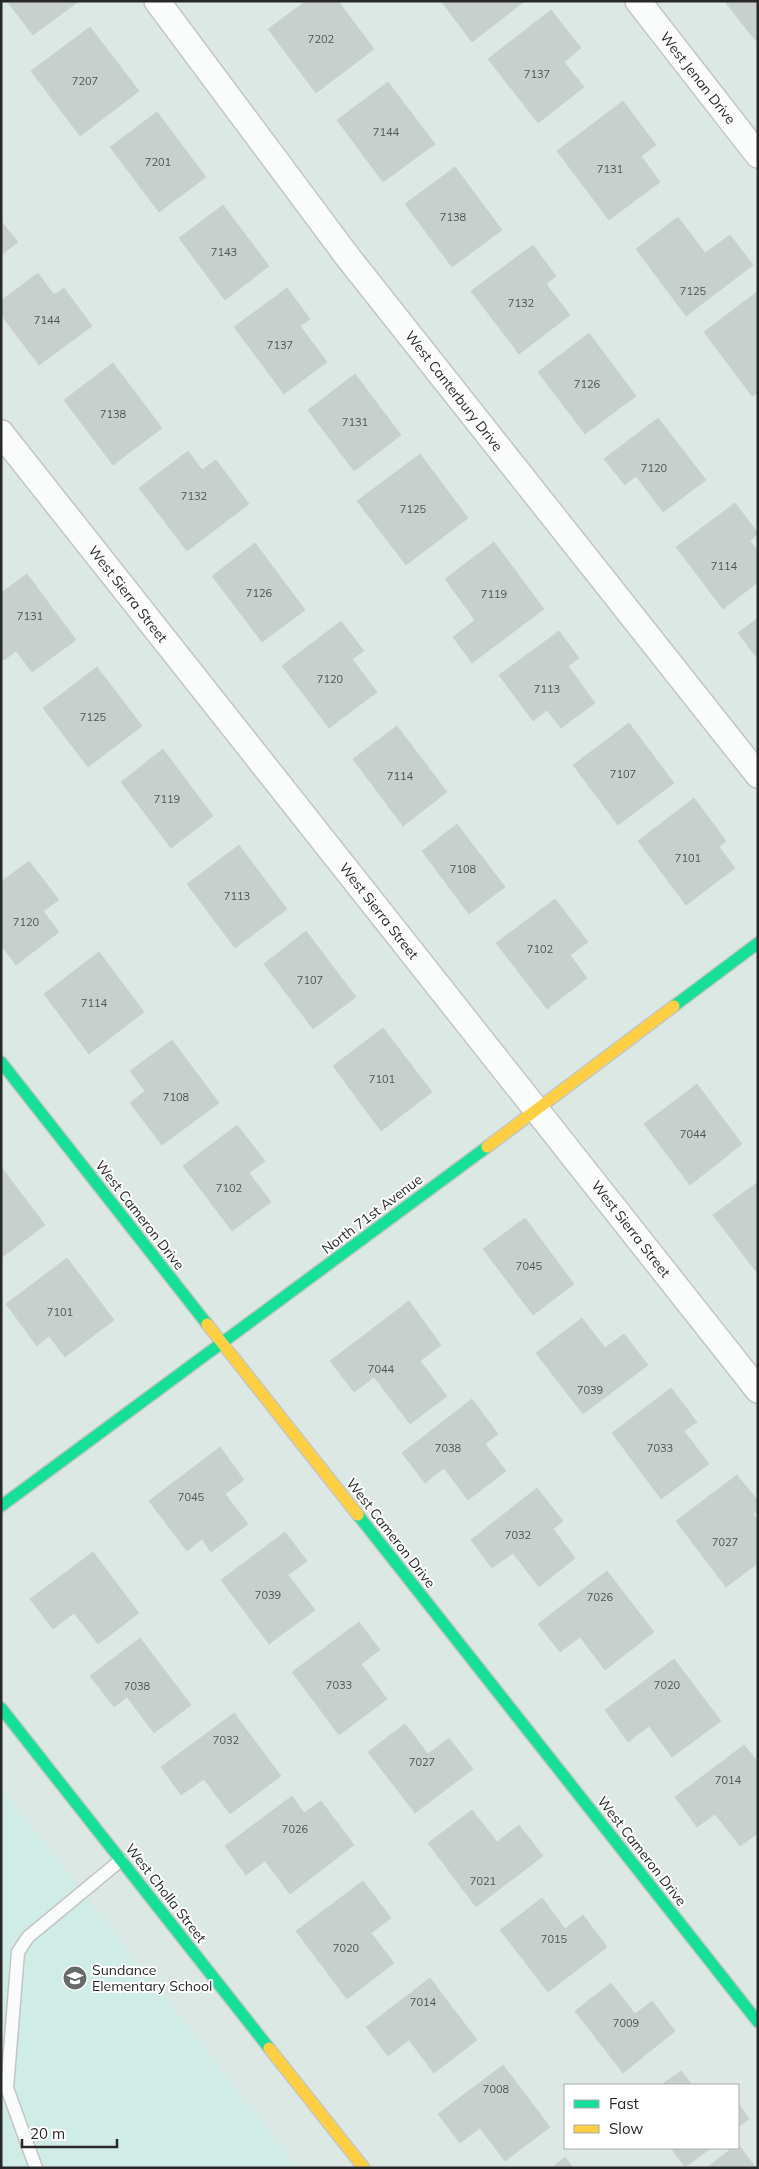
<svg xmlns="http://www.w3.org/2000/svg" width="759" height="2169" font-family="Mulish,sans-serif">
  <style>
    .education { fill: #d0ece6 }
    .building { fill: #c8d0ce; stroke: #c9d2cf }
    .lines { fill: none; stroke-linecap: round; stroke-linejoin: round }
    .lane-casing { stroke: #c3c5c3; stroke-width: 15 }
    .street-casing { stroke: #c3c5c3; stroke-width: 28 }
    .fast-casing { stroke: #c3c5c3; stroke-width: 14 }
    .slow-casing { stroke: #c3c5c3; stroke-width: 14 }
    .lane { stroke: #fafcfb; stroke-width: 12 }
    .street { stroke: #fafcfb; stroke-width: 25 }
    .fast { stroke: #16e098; stroke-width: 11 }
    .slow { stroke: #ffcf43; stroke-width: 11 }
    .labels { text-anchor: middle; stroke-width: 4; stroke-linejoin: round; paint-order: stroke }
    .number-label { font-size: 11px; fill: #515352 }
    .street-label { font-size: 14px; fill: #282828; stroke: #fff }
    .poi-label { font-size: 14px; fill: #282828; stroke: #fff; text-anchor: start }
  </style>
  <rect width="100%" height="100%" fill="#dce8e4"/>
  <path class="education" d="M1,1788L298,2168H1Z"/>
  <path class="building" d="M7,1H79L33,35Z
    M306,1H338L374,49L316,93L268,29Z
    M441,1H525L472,42Z
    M728,1H758V39L755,40L726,3Z
    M551,10L581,48L564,62L584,87L538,123L488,59Z
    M90,27L139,91L80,136L31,71Z
    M388,82L435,144L383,182L337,120Z
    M623,101L656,145L641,156L660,182L609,220L557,151Z
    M157,112L206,177L159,212L110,147Z
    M455,167L502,230L452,267L405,204Z
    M223,205L269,266L225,300L179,238Z
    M678,217L705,253L730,235L753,265L686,316L636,249Z
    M1,221L18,242L1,255Z
    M533,245L556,276L546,284L570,315L519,354L471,291Z
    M38,273L54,295L64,288L92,326L39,365L1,315V301Z
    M287,288L310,319L300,326L327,362L284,394L234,327Z
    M758,291V392L752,396L704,332Z
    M589,333L636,396L585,434L538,372Z
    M113,363L162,428L113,465L64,400Z
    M355,374L401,435L354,471L308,410Z
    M658,418L706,480L663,512L636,476L625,485L604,459Z
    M188,451L202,470L216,460L249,504L187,551L139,488Z
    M420,454L468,518L406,565L357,501Z
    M735,503L758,533L750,541L758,551V582L723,609L676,547Z
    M494,542L544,609L472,663L453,637L475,620L445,579Z
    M255,543L305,610L262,642L212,576Z
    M27,574L76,640L32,672L16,651L4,660L1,657V593Z
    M758,618V659L738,633Z
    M341,621L364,651L352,659L377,692L329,728L282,666Z
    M559,631L579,658L568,666L595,703L561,728L547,710L533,721L499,675Z
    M97,667L142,726L88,767L43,708Z
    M629,723L674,783L618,825L573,765Z
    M397,726L447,792L403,826L353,759Z
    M163,749L213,816L171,848L121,782Z
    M694,798L726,841L719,847L735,868L686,905L638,841Z
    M457,824L505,887L469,914L422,851Z
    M239,845L287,909L235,948L187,884Z
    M29,861L59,900L43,911L59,932L16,965L1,945V882Z
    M555,899L588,942L570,955L587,978L547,1009L496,943Z
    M306,931L356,997L313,1029L264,964Z
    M99,952L144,1012L89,1054L44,994Z
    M383,1028L432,1092L381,1131L333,1066Z
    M172,1040L219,1103L162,1145L130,1103L145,1091L130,1071Z
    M697,1084L742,1144L690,1185L644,1124Z
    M237,1125L265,1161L249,1173L271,1202L232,1231L183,1166Z
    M1,1167L45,1225L1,1258Z
    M758,1182V1274L713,1215Z
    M525,1218L574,1284L533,1315L483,1249Z
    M67,1258L114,1320L65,1357L49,1336L37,1346L6,1304Z
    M409,1301L441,1345L420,1361L447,1396L410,1424L374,1377L354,1392L330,1361Z
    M582,1318L605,1348L624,1334L648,1365L583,1414L536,1353Z
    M671,1388L697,1422L684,1431L709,1464L661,1499L612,1433Z
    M472,1399L498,1434L485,1444L506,1471L468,1500L444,1468L425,1483L402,1453Z
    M220,1447L244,1480L225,1494L248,1524L211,1552L202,1539L187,1551L149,1501Z
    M737,1475L758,1501V1510L753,1514L758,1521V1563L726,1587L676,1521Z
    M537,1488L563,1521L553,1529L575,1558L539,1587L513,1553L492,1568L471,1540Z
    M285,1532L307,1561L288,1575L315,1610L269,1644L221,1580Z
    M93,1552L139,1613L98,1644L74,1613L53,1629L30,1599Z
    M607,1571L654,1632L605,1670L580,1637L560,1652L538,1624Z
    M359,1622L380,1650L361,1664L387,1699L339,1735L292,1672Z
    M140,1638L191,1705L154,1733L127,1697L114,1707L90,1676Z
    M674,1659L721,1721L672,1757L649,1726L628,1742L605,1710Z
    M234,1713L281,1776L230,1814L204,1779L181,1795L161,1767Z
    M405,1724L428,1754L449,1738L473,1769L415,1813L368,1752Z
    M744,1745L758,1762V1833L740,1846L715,1814L697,1827L675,1797Z
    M292,1796L304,1813L321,1801L354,1845L290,1894L265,1861L246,1875L225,1846Z
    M472,1810L497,1842L519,1825L543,1856L476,1907L428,1843Z
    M363,1881L391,1918L371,1933L394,1963L347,1999L296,1931Z
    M542,1898L565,1929L583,1915L607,1947L548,1992L500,1930Z
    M430,1978L477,2040L434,2073L409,2040L388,2056L366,2027Z
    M611,1983L635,2014L652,2001L675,2031L623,2073L575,2011Z
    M503,2065L550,2127L505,2161L480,2128L460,2143L438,2114Z
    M681,2071L692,2085H661Z
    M738,2103L749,2119L738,2127Z
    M738,2144L756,2168H707L732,2148H738Z
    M671,2148H711L685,2167Z
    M565,2157L573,2168H552Z"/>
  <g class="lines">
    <defs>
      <path id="lane" d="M36,2168L7,2088L18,1952L28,1937L121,1860"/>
      <path id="street" d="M157,1L347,256L758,775
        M638,1L758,155
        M1,433L758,1390"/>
      <path id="fast" d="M674,1006L758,943
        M1,1062L207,1324
        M1,1506L487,1147
        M358,1515L758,2022
        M1,1708L269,2048"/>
      <path id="slow" d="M487,1147L674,1006
        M207,1324L358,1515
        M269,2048L364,2168"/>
    </defs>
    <use href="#lane" class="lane-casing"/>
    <use href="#street" class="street-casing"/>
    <use href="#fast" class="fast-casing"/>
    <use href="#slow" class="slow-casing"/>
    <use href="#lane" class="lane"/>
    <use href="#street" class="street"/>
    <use href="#fast" class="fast"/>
    <use href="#slow" class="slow"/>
  </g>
  <defs>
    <symbol id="school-disc" viewBox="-11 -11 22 22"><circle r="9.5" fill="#676b6a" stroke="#fff"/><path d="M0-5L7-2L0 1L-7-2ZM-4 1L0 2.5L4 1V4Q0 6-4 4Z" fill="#fff"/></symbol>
  </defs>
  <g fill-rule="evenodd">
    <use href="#school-disc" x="61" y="1964" width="28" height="28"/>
  </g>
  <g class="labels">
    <g class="number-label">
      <text x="321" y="43">7202</text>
      <text x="537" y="78">7137</text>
      <text x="85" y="85">7207</text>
      <text x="386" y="136">7144</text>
      <text x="158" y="166">7201</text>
      <text x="610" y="173">7131</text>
      <text x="453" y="221">7138</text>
      <text x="224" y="256">7143</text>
      <text x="693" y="295">7125</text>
      <text x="521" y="307">7132</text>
      <text x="47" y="324">7144</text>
      <text x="280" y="349">7137</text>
      <text x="587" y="388">7126</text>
      <text x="113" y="418">7138</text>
      <text x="355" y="426">7131</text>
      <text x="654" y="472">7120</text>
      <text x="194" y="500">7132</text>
      <text x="413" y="513">7125</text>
      <text x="724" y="570">7114</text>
      <text x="259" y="597">7126</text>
      <text x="494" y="598">7119</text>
      <text x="30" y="620">7131</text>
      <text x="330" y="683">7120</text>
      <text x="547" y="693">7113</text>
      <text x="93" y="721">7125</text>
      <text x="623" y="778">7107</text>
      <text x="400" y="780">7114</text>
      <text x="167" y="803">7119</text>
      <text x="688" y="862">7101</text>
      <text x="463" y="873">7108</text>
      <text x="237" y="900">7113</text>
      <text x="26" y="926">7120</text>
      <text x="540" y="953">7102</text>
      <text x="310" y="984">7107</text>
      <text x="94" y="1007">7114</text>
      <text x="382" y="1083">7101</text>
      <text x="176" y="1101">7108</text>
      <text x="693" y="1138">7044</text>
      <text x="229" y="1192">7102</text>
      <text x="529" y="1270">7045</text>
      <text x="60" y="1316">7101</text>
      <text x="381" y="1373">7044</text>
      <text x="590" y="1394">7039</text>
      <text x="448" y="1452">7038</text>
      <text x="660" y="1452">7033</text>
      <text x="191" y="1501">7045</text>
      <text x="518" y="1539">7032</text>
      <text x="725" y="1546">7027</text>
      <text x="268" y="1599">7039</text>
      <text x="600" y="1601">7026</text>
      <text x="339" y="1689">7033</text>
      <text x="667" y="1689">7020</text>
      <text x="137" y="1690">7038</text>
      <text x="226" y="1744">7032</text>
      <text x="422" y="1766">7027</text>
      <text x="728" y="1784">7014</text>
      <text x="295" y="1833">7026</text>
      <text x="483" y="1885">7021</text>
      <text x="554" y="1943">7015</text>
      <text x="346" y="1952">7020</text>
      <text x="423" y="2006">7014</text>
      <text x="626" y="2027">7009</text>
      <text x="496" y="2093">7008</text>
    </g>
    <g class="street-label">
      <text transform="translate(698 78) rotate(52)" y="5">West Jenan Drive</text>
      <text transform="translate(454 391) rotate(52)" y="5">West Canterbury Drive</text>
      <text transform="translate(128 594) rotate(52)" y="5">West Sierra Street</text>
      <text transform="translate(379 911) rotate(52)" y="5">West Sierra Street</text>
      <text transform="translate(372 1214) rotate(-37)" y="5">North 71st Avenue</text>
      <text transform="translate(140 1215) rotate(52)" y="5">West Cameron Drive</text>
      <text transform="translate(631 1229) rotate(52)" y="5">West Sierra Street</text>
      <text transform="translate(391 1533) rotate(52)" y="5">West Cameron Drive</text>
      <text transform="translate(642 1851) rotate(52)" y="5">West Cameron Drive</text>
      <text transform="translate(166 1893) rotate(52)" y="5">West Cholla Street</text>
    </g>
    <g class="poi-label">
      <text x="92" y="1975">Sundance<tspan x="92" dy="16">Elementary School</tspan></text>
    </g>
  </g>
  <rect width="759" height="2169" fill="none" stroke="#282828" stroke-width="5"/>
  <rect x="564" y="2084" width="175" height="65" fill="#ffffff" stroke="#a9a9a9"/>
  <rect x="574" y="2100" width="25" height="8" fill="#16e098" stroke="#a9a9a9"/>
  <text x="609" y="2109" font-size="15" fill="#282828">Fast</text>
  <rect x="574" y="2125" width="25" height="8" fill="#ffcf43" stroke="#a9a9a9"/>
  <text x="609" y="2134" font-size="15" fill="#282828">Slow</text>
  <path d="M22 2139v8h95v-8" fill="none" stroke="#282828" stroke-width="2.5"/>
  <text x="30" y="2139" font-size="15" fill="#282828" stroke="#ffffff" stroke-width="4" paint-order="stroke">20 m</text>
</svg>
